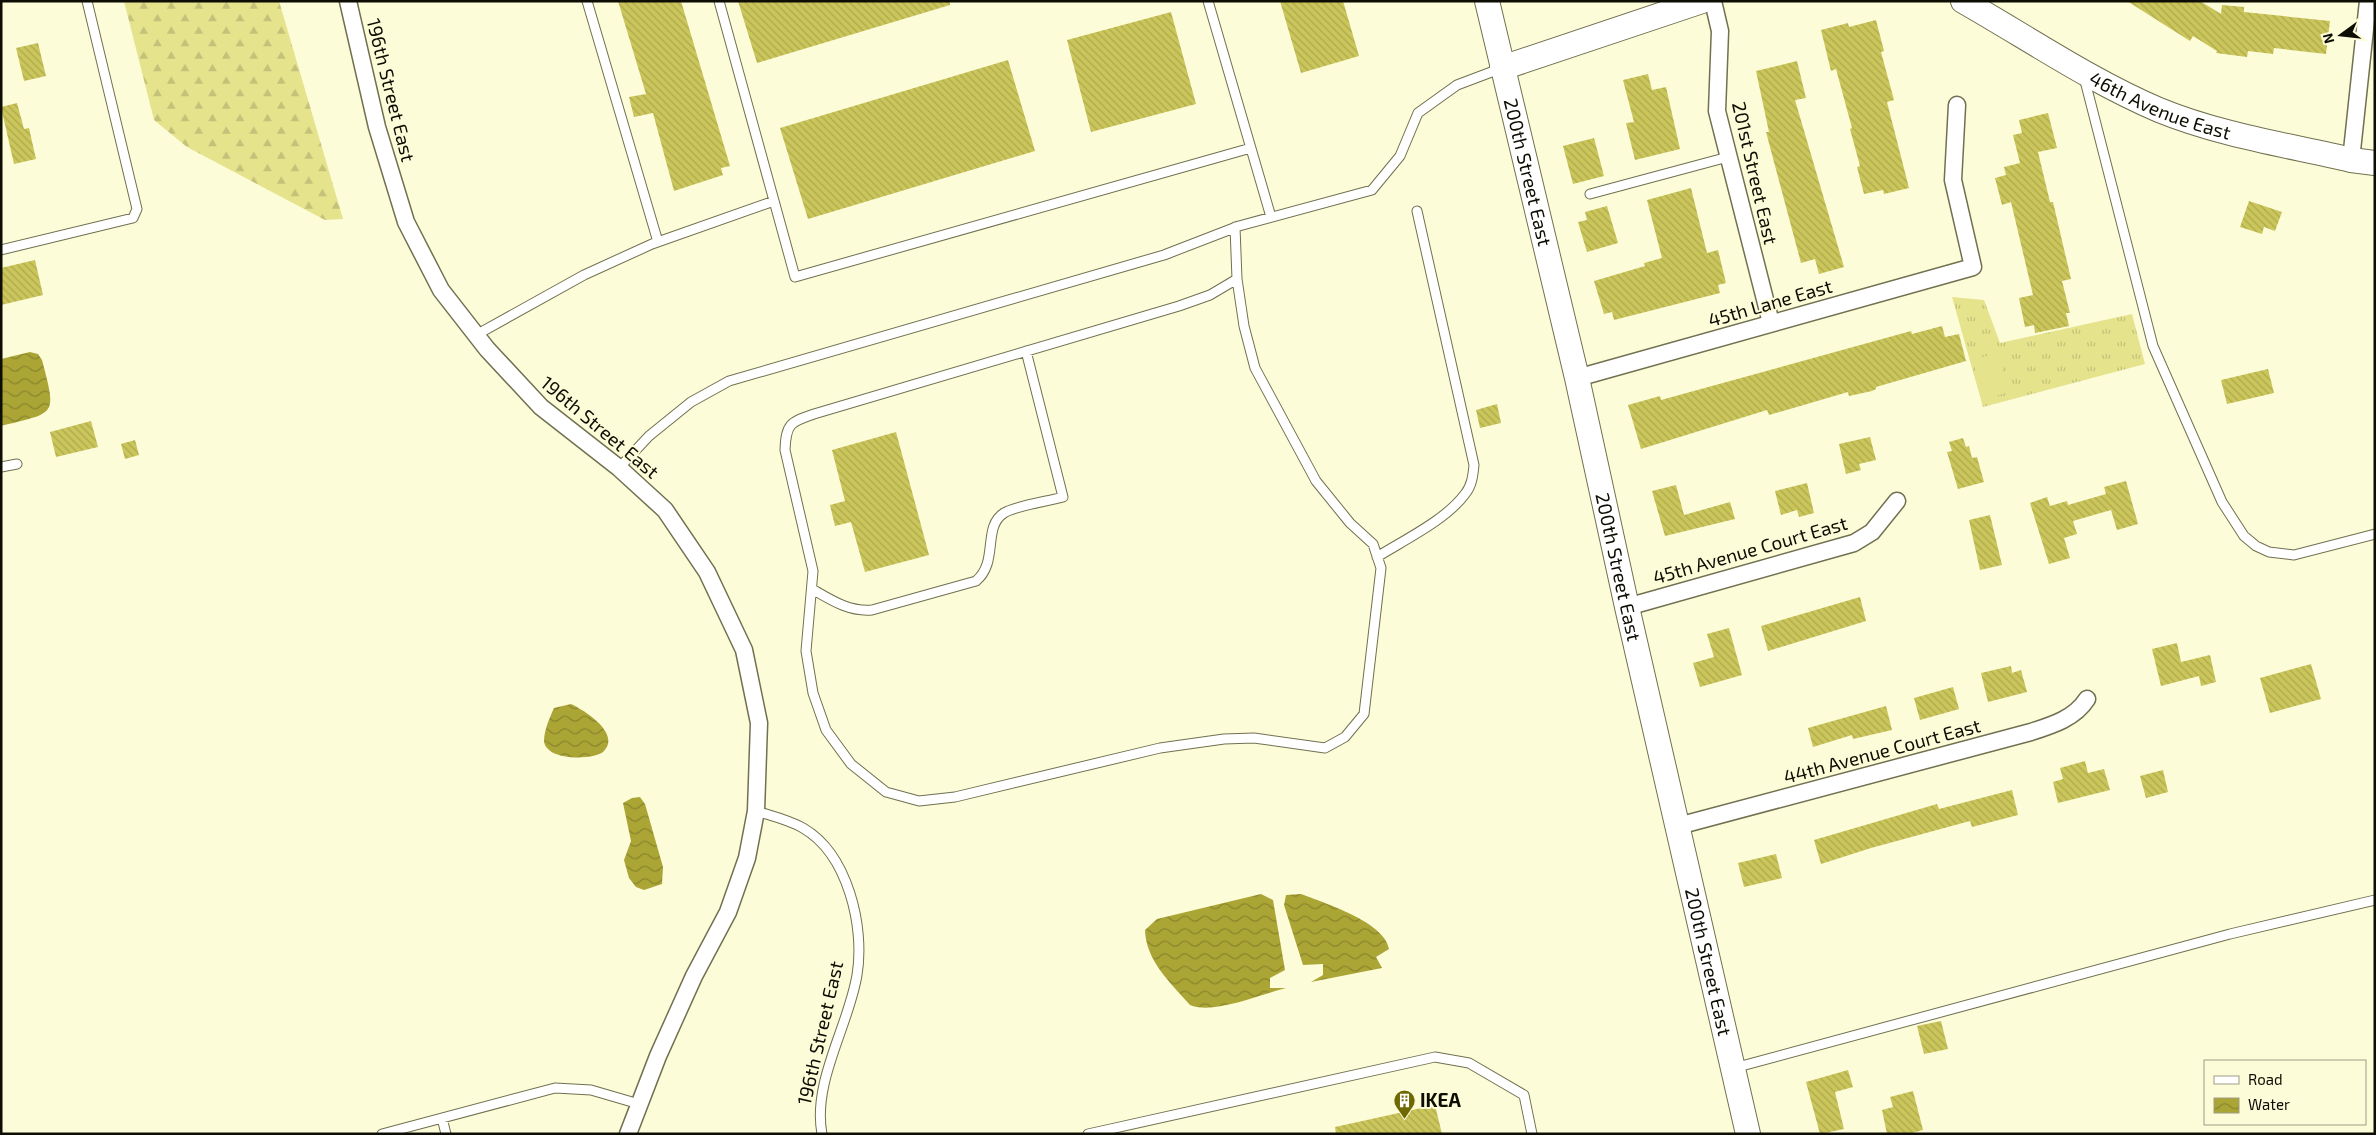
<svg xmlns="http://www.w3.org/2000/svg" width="2376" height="1135" font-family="'Exo 2',sans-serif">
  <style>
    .grass { fill: url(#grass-tufts) }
    .forest { fill: url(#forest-firs) }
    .garden { fill: #e6e38d }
    .water { fill: url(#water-waves) }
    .building { fill: url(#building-back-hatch) }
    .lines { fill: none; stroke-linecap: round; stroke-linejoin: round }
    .lane-casing { stroke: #717050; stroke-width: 11 }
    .street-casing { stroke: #717050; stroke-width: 19 }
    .secondary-casing { stroke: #717050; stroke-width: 26 }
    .lane { stroke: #fff; stroke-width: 9 }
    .street { stroke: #fff; stroke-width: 16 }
    .secondary { stroke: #fff; stroke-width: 24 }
    .labels { text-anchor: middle; stroke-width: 4; stroke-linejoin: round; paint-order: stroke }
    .street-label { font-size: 19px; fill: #0d0d03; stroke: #fdfcd9 }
    .poi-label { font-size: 19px; font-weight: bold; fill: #0d0d03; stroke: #fdfcd9; text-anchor: start }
  </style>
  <defs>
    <pattern id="grass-tufts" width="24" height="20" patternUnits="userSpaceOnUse" patternTransform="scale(1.25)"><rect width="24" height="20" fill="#e6e38d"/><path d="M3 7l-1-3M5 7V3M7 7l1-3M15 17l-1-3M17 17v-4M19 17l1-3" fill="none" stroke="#c4c278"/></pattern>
    <pattern id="forest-firs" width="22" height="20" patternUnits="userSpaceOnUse" patternTransform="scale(1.25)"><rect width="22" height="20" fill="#e6e38d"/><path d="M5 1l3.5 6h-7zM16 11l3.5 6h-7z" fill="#c4c278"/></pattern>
    <pattern id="water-waves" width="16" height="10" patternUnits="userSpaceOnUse" patternTransform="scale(1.25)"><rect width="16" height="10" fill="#aba536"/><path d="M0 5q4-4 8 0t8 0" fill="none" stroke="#8a852b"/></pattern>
    <pattern id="building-back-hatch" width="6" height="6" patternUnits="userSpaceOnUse" patternTransform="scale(1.25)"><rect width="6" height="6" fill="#cbc65b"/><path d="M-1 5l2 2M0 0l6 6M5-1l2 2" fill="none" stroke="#ada94e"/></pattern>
  </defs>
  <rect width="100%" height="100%" fill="#fdfcd9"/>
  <path class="grass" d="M1952,297L1984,300L2000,343L2132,314L2145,364L1983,407Z"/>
  <path class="forest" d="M124,1H279L343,219L325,220L187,147L154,120Z"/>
  <path class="garden" d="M1998,353L2009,392L1983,399L1973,360Z"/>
  <path class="water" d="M30,352L38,354L42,360C57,417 56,412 1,426V359Z
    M571,704C584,710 621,733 604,751C596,760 546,762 544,741C544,730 550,717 554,708Z
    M640,797L645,804L663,867L662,884L644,890L636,887L629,878L624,860L631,841L623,803L632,798Z
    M1261,894L1273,900L1285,970L1270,978V988H1286C1262,994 1213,1015 1190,1005C1170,982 1146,961 1145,930L1157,919Z
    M1301,894C1324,903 1385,922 1389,949L1376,957L1382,968L1311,982L1323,975V964L1303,965L1284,905L1286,895Z"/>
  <path class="building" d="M618,1H681L730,166L721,168L723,175L674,191L653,113L634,117L629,97L646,94Z
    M738,1H950V5L757,63Z
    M1280,1H1343L1359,56L1301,73Z
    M2127,1H2200L2221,14L2222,5L2244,7V12L2330,21L2326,54L2274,48L2273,54L2248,51L2247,57L2216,53L2217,51L2193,36L2190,41Z
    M1171,12L1196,104L1091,132L1067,40Z
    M1876,20L1884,51L1881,52L1894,100L1887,102L1909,188L1884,194L1883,190L1864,194L1857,167L1860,166L1850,129L1852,128L1836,69L1831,71L1821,30L1848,23L1849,27Z
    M38,43L46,76L24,81L16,48Z
    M1008,60L1035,151L808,219L780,128Z
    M1797,61L1806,98L1795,100L1844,267L1819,274L1815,259L1801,263L1766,132H1769L1756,71Z
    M1648,74L1652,90L1666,87L1680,149L1635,160L1626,123L1634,122L1623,80Z
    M17,103L24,129L29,128L36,159L14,164L1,107Z
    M2048,113L2057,148L2038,152L2050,202H2053L2071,279L2062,281L2070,313H2066L2069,326L2035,333L2034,325L2025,327L2019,298L2033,295L2011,202L2002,205L1995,178L2006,175L2004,167L2020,163L2013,135L2022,133L2019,120Z
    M1594,138L1604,176L1573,184L1563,146Z
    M1691,188L1707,253L1718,250L1726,283L1718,285L1720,293L1614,320L1612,312L1604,314L1594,281L1645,266L1644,263L1662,258L1647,200Z
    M2249,201L2282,212L2275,231L2264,227L2262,234L2240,227Z
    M1607,206L1618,243L1587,252L1578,222L1587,220L1585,212Z
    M35,260L43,295L1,305V268Z
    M1942,326L1945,337L1959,334L1966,361L1876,387V389L1872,391L1849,396L1848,392L1769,415L1767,410L1641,449L1628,405L1660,396L1661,400L1911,331L1912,334Z
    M2268,369L2274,393L2227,404L2221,380Z
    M1497,404L1501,423L1480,428L1476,410Z
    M91,421L98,447L56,457L50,432Z
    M896,432L929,555L865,572L851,522L835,526L830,505L845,501L832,450Z
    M1870,437L1876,460L1859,464L1861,470L1846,474L1839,444Z
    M1963,438L1966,447L1969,446L1972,458L1977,457L1984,482L1958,489L1947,452L1952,451L1949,442Z
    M135,440L139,455L125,459L121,444Z
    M2126,481L2138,524L2117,530L2111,510L2073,521L2077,534L2064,538L2070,558L2049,564L2030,503L2047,497L2050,506L2067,501L2068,505L2106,494L2104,487Z
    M1807,483L1814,513L1799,517L1797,510L1781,515L1775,491Z
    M1676,485L1684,515L1730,502L1735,519L1665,536L1652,491Z
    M1990,515L2002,565L1980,570L1969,520Z
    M1860,597L1866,621L1768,651L1761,626Z
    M1729,628L1742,675L1700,687L1693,663L1714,657L1707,634Z
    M2177,643L2181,662L2210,655L2216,682L2201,686L2199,676L2161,686L2152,649Z
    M2311,664L2321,699L2270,713L2260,678Z
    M2011,666L2012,673L2021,670L2027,692L1988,702L1981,673Z
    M1953,687L1959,709L1920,720L1914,698Z
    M1886,706L1892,730L1853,739L1852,735L1813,747L1808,728Z
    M2085,761L2088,773L2104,769L2110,790L2058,803L2053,782L2063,779L2060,768Z
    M2163,770L2168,792L2146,798L2140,776Z
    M2012,790L2018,815L1972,827L1970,821L1871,848L1821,864L1814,840L1937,804L1939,809Z
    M1776,854L1782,878L1744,887L1738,863Z
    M1941,1021L1948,1049L1924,1054L1917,1026Z
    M1848,1070L1853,1087L1835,1092L1844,1129L1820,1134L1806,1082Z
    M1913,1091L1923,1130L1908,1134H1887L1882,1110L1893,1107L1890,1097Z
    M1435,1105L1442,1134H1336L1335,1127Z"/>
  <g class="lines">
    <defs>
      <path id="lane" d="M587,1L658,242
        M719,1L795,277L1251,148
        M1208,1L1271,217
        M2084,77L2153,346L2222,502L2244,536L2256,546L2269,552L2294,555L2375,534
        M1590,194L1728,157
        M1235,227L1237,279L1244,326L1255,368L1316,481L1350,523L1373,544L1381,568L1364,714L1345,737L1325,748L1254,738L1224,739L1160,748L955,797L919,801L886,792L851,764L826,730L813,693L806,651L813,571L785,450C786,424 790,422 814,414L1179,306L1210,295L1237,279
        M1,250L133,218L137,209L87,1
        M476,335L584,275L652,244L774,201
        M1,467L17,464
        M619,468L649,436L691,402L729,381L1164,255L1239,226L1372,190L1400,156L1418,113L1457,85L1502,68
        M1377,557C1404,540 1446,520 1465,494C1472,486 1473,475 1474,465L1417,211
        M812,589C831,600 849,612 872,610L976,581C999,562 982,527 1004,513C1014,506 1050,501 1063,497L1026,351
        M756,811C772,816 789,820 803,828C848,854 865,927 857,975C849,1025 812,1082 822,1134
        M1734,1068L2230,934L2375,900
        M442,1118L446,1134
        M382,1134L555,1088L591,1090L639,1104
        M1088,1134L1435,1057L1469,1063L1524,1095L1532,1134"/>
      <path id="street" d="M348,1L377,127L406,222L441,290L487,349L541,407L619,468L665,510L707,572L744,650L759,723L756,811L747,858L728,912L694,976L658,1056L628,1134
        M1713,1L1720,31L1717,111L1771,323
        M2351,160L2368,1
        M1577,378L1973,267L1953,180L1957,105
        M1627,607L1854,543L1872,532L1897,501
        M1678,826L2031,732C2053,725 2075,718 2087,699"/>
      <g id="secondary">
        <path id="s1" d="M1487,1L1577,378L1627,607L1748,1134"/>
        <path id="s2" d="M1963,1C2028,38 2091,81 2159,110C2220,135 2287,145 2351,160L2375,163"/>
        <path d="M1502,68L1702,1"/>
      </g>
    </defs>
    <use href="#lane" class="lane-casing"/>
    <use href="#street" class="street-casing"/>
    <use href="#secondary" class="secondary-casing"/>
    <use href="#lane" class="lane"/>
    <use href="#street" class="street"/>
    <use href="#secondary" class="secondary"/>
  </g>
  <defs>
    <symbol id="building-pin" viewBox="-11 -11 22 30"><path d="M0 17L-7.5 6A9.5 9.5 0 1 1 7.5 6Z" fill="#6f6903" stroke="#fdfcd9"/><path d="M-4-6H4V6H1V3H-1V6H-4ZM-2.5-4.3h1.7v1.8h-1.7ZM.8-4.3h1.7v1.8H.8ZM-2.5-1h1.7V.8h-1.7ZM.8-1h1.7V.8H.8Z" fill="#fff"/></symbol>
  </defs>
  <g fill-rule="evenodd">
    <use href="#building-pin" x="1392" y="1088" width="25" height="34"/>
  </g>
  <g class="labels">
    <g class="street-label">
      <text transform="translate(391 90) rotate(76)" y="7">196th Street East</text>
      <text dy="7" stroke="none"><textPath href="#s2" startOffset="224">46th Avenue East</textPath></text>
      <text dy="7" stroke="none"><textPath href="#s1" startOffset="176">200th Street East</textPath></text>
      <text transform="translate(1755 173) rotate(77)" y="7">201st Street East</text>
      <text transform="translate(1770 303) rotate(-16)" y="7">45th Lane East</text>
      <text transform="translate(600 427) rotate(40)" y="7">196th Street East</text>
      <text transform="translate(1750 550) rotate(-16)" y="7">45th Avenue Court East</text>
      <text dy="7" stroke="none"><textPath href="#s1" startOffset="581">200th Street East</textPath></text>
      <text transform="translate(1882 751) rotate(-15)" y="7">44th Avenue Court East</text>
      <text dy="7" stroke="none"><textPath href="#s1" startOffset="986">200th Street East</textPath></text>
      <text transform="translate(820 1033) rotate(-77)" y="7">196th Street East</text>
    </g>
    <g class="poi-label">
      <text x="1420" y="1107">IKEA</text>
    </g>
  </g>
  <rect width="2376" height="1135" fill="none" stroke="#0d0d03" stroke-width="5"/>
  <rect x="2204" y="1060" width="162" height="65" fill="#fdfcd9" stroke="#9d9c83"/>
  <rect x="2214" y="1076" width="25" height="8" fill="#ffffff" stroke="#9d9c83"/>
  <text x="2248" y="1085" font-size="15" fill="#0d0d03">Road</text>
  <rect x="2214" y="1098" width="25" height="15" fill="url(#water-waves)" stroke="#9d9c83"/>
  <text x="2248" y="1110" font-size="15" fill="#0d0d03">Water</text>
  <g transform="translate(2341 35) rotate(255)" stroke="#fdfcd9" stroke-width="4" paint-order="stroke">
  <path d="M0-4L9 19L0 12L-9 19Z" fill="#0d0d03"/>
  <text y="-8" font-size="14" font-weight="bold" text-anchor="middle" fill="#0d0d03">N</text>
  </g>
</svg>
